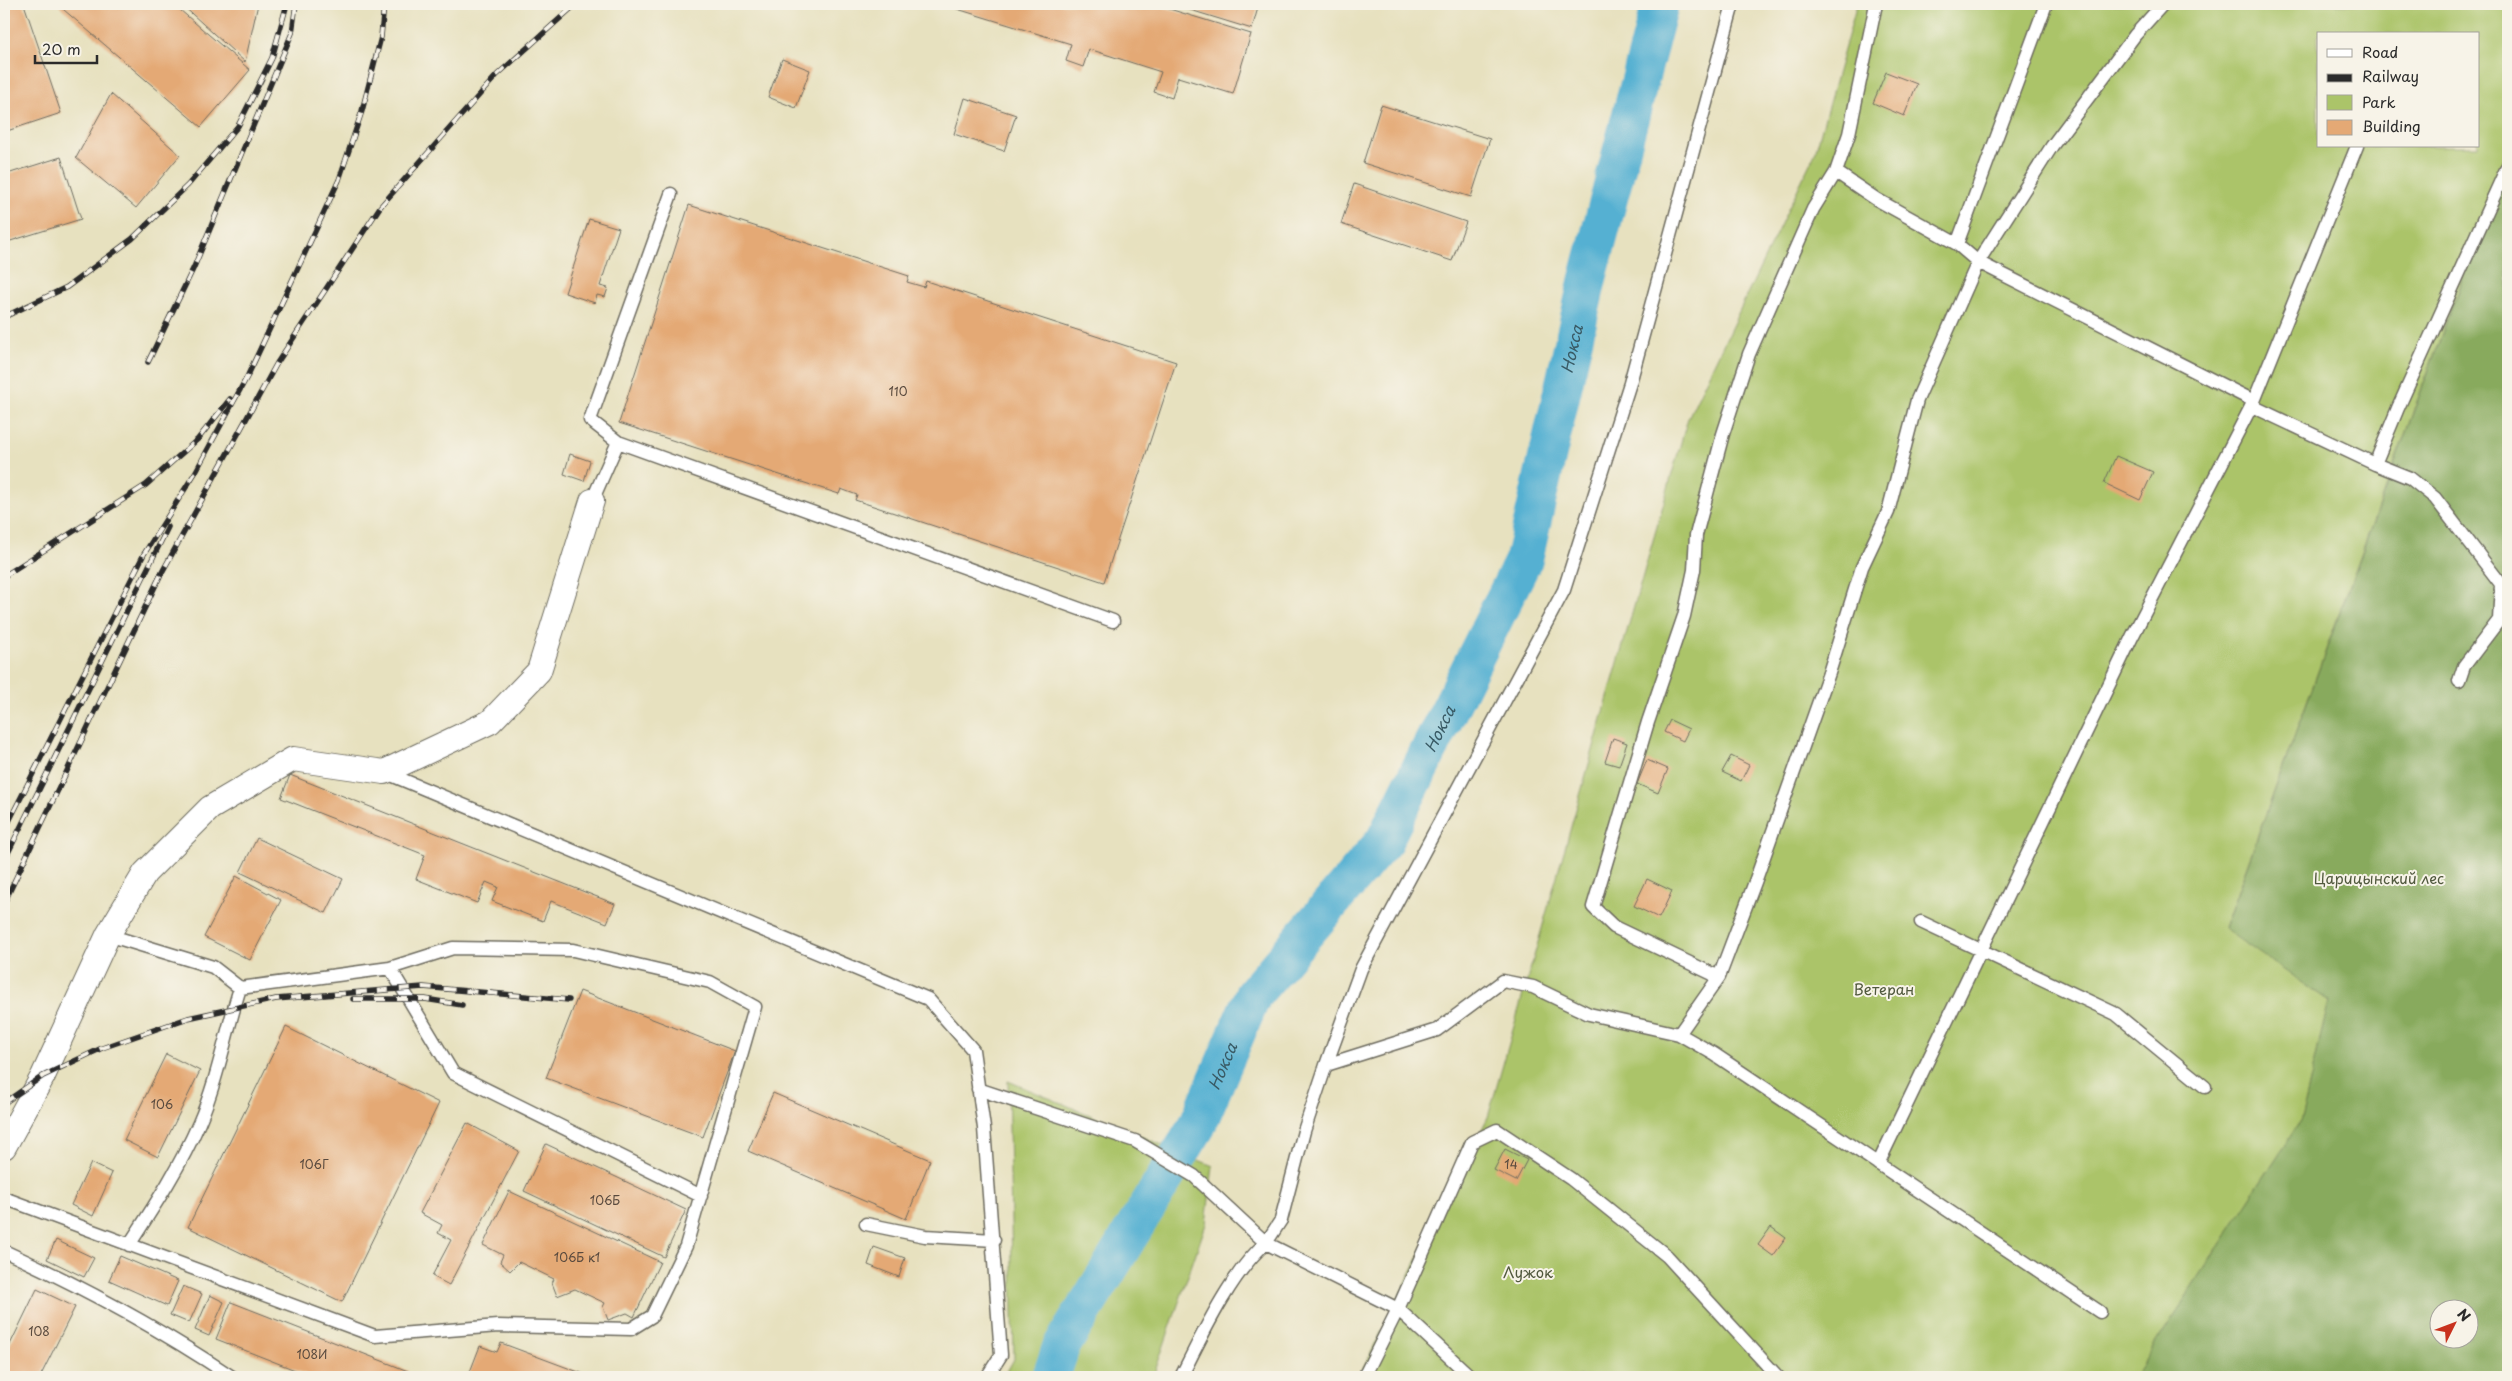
<svg xmlns="http://www.w3.org/2000/svg" width="2512" height="1381" font-family="'Playpen Sans',sans-serif">
  <style>
    .green { fill: #abc469; stroke: #6b784a; fill-rule: evenodd }
    .forest { fill: #88aa5d; stroke: #5a6a44; fill-rule: evenodd }
    .lines { fill: none; stroke-linecap: round; stroke-linejoin: round }
    .river { stroke: #54b0d2; stroke-width: 38 }
    .building { fill: #e4a975 }
    .service-casing { stroke: #6d6b5f; stroke-width: 15 }
    .minor-casing { stroke: #6d6b5f; stroke-width: 26 }
    .service { stroke: #fff; stroke-width: 12 }
    .minor { stroke: #fff; stroke-width: 24 }
    .rail-casing { stroke: #2b2b2b; stroke-width: 5.5 }
    .rail { stroke: #f7f3e8; stroke-width: 4; stroke-dasharray: 11; stroke-linecap: butt }
    .labels { text-anchor: middle; stroke-width: 4; stroke-linejoin: round; paint-order: stroke }
    .number-label { font-size: 12px; fill: #594a3e }
    .park-label { font-size: 15px; fill: #51593e; stroke: #f7f3e8 }
    .water-label { font-size: 16px; font-style: italic; fill: #395a65; stroke: #f7f3e8 }
  </style>
  <rect width="100%" height="100%" fill="#f7f3e8"/>
  <filter id="ink" filterUnits="userSpaceOnUse"><feTurbulence type="fractalNoise" baseFrequency=".02" numOctaves="2"/><feDisplacementMap in="SourceGraphic" scale="10" xChannelSelector="R" yChannelSelector="G"/><feConvolveMatrix kernelMatrix="1 2 1 2 8 2 1 2 1" color-interpolation-filters="sRGB"/></filter>
  <filter id="wash" filterUnits="userSpaceOnUse"><feTurbulence type="fractalNoise" baseFrequency=".0096" numOctaves="4" result="noise"/><feDisplacementMap in="SourceGraphic" scale="20" xChannelSelector="R" yChannelSelector="G"/><feGaussianBlur stdDeviation="1.12" result="paint"/><feColorMatrix in="noise" values="0 0 0 0 0 0 0 0 0 0 0 0 0 0 0 0 0 1.4 0 .05"/><feComposite in="paint" operator="in"/></filter>
  <g filter="url(#wash)">
    <rect width="100%" height="100%" fill="#e7e1bf"/>
    <path class="green" d="M1857,4H2508V153L2224,928L2329,1001L2301,1120L2134,1377H1359L1488,1117L1688,418L1815,153ZM2318,34H2478V146H2318Z
      M1008,1081L1213,1166L1206,1224L1153,1377H1004L1014,1359Z"/>
    <path class="forest" d="M2508,154V1377H2134L2301,1120L2329,1001L2224,929ZM2440,1308H2470V1338H2440Z"/>
    <g class="lines">
      <path class="river" id="s1" d="M1051,1377L1061,1347L1197,1126L1253,995L1384,841L1524,559L1588,278L1660,4"/>
    </g>
    <g id="blocks">
      <path class="building" d="M4,4H24L61,113L4,132Z
        M57,4H173L250,70L201,127Z
        M181,4H258L245,62Z
        M941,4H1153L1251,34L1233,94L1178,77L1172,98L1154,92L1161,72L1089,49L1083,67L1066,61L1071,44Z
        M1171,4H1259L1252,29Z
        M782,59L810,70L796,108L768,97Z
        M1886,72L1917,84L1904,116L1873,103Z
        M111,94L180,155L136,208L76,158Z
        M965,98L1016,115L1004,151L954,134Z
        M1381,105L1490,139L1471,197L1363,163Z
        M61,157L81,219L4,243V175Z
        M1354,184L1466,222L1452,261L1341,224Z
        M689,205L909,276L907,282L924,287L926,281L1176,362L1104,582L855,500L857,495L841,489L839,494L619,423Z
        M589,219L619,228L600,286L608,288L605,297L597,295L595,303L565,293Z
        M570,454L590,461L584,481L564,474Z
        M2116,456L2153,472L2140,500L2104,483Z
        M1670,720L1689,729L1683,741L1664,732Z
        M1613,738L1627,743L1619,766L1605,762Z
        M1731,756L1749,765L1741,781L1722,772Z
        M1647,760L1668,769L1658,793L1637,784Z
        M290,775L615,904L607,923L551,901L543,921L492,901L498,887L486,882L477,903L416,879L425,855L281,798Z
        M257,838L343,879L326,913L240,872Z
        M236,876L281,900L250,960L204,937Z
        M1647,879L1672,891L1659,918L1634,906Z
        M580,991L735,1051L703,1137L546,1078Z
        M286,1027L439,1103L342,1302L188,1227Z
        M166,1054L200,1071L158,1157L124,1140Z
        M773,1093L930,1160L906,1219L748,1151Z
        M467,1123L519,1151L449,1285L432,1276L451,1240L438,1233L442,1225L420,1213Z
        M546,1144L686,1210L664,1257L524,1191Z
        M1505,1149L1527,1160L1516,1181L1494,1170Z
        M91,1163L112,1173L93,1216L71,1205Z
        M509,1191L660,1262L634,1317L627,1313L608,1320L603,1307L605,1303L575,1289L557,1296L552,1283L554,1279L519,1262L510,1271L500,1262L503,1255L483,1245Z
        M1771,1227L1786,1238L1773,1256L1758,1245Z
        M56,1240L94,1258L84,1277L47,1259Z
        M874,1247L905,1258L899,1277L868,1265Z
        M120,1256L178,1281L167,1306L109,1280Z
        M183,1286L202,1294L189,1323L170,1315Z
        M37,1289L75,1307L40,1377H4V1357Z
        M210,1295L224,1302L209,1336L195,1330Z
        M231,1302L408,1371L406,1377H313L216,1339Z
        M501,1343L592,1377H468L480,1346L497,1352Z"/>
    </g>
  </g>
  <g filter="url(#ink)">
    <use href="#blocks" fill-opacity="0" stroke="#6d6b5f" stroke-width="1"/>
    <g class="lines">
      <defs>
        <path id="service" d="M1876,4L1849,134L1836,172L1876,199L1957,244L1978,262L2254,401
          M1957,244L2046,4
          M2252,406L2375,464
          M618,442L590,420L671,194
          M592,501L618,442L1113,621
          M2459,681L2464,666L2499,620L2501,584L2435,498L2410,478L2375,464L2398,408L2508,165
          M384,772L928,999L973,1050L984,1128L1001,1355L987,1377
          M1921,922L2116,1014L2205,1087
          M390,968L453,1073L701,1196
          M1719,977L1614,927L1593,907L1648,722L1684,616L1694,570L1696,535L1723,434L1749,354L1813,209L1836,172
          M1679,1034L1719,977L1755,882L1829,673L1862,567L1888,512L1917,400L1978,262L2052,146L2135,35L2163,4
          M1326,1065L1361,969L1564,590L1630,383L1733,4
          M978,1089L1135,1141L1194,1176L1266,1243C1232,1271 1201,1337 1181,1377
          M1878,1164L2132,637L2254,401L2357,146
          M4,1198L375,1336L498,1326L631,1329L652,1316L686,1246L755,1007L710,982L573,950L453,948L390,968L240,988L213,967L108,935
          M866,1224L925,1236L994,1240
          M129,1245C155,1205 180,1167 199,1123C218,1079 226,1032 240,988
          M4,1251C83,1287 160,1329 232,1377
          M1364,1377L1398,1309L1472,1142L1497,1130L1571,1179L1667,1256L1778,1377
          M1471,1377L1398,1309L1266,1243L1281,1220L1304,1131L1326,1065L1437,1030L1503,981L1533,987L1589,1014L1679,1034L1714,1054L2100,1312"/>
        <path id="minor" d="M4,1147L43,1076L108,935L145,873L210,808L293,759L384,772L490,722L539,671L592,501"/>
      </defs>
      <use href="#service" class="service-casing"/>
      <use href="#minor" class="minor-casing"/>
      <use href="#service" class="service"/>
      <use href="#minor" class="minor"/>
      <defs>
        <path id="rail" d="M4,317L67,287L132,239L188,185L238,126L272,58L287,4
          M148,362L194,267L292,33L296,4
          M4,576L146,485L198,439L230,399
          M4,831L144,554L195,473L248,375L339,180L362,111L381,37L384,4
          M4,861L168,527
          M4,903L160,576L277,363L380,207L497,75L576,4
          M353,999H425L462,1005
          M4,1103L43,1076L102,1048L188,1018L276,999L423,987L569,1000"/>
      </defs>
      <use href="#rail" class="rail-casing"/>
      <use href="#rail" class="rail"/>
    </g>
  </g>
  <g class="labels">
    <g class="number-label">
      <text x="898" y="396">110</text>
      <text x="162" y="1109">106</text>
      <text x="314" y="1169">106Г</text>
      <text x="1511" y="1169">14</text>
      <text x="605" y="1205">106Б</text>
      <text x="577" y="1262">106Б к1</text>
      <text x="39" y="1336">108</text>
      <text x="312" y="1359">108И</text>
    </g>
    <g class="park-label">
      <text x="2379" y="884">Царицынский лес</text>
      <text x="1884" y="995">Ветеран</text>
      <text x="1528" y="1278">Лужок</text>
    </g>
    <g class="water-label">
      <text dy="6" stroke="none"><textPath href="#s1" startOffset="1166">Нокса</textPath></text>
      <text dy="6" stroke="none"><textPath href="#s1" startOffset="761">Нокса</textPath></text>
      <text dy="6" stroke="none"><textPath href="#s1" startOffset="356">Нокса</textPath></text>
    </g>
  </g>
  <rect width="2512" height="1381" fill="none" stroke="#f7f3e8" stroke-width="20"/>
  <rect x="2317" y="32" width="162" height="115" fill="#f7f3e8" stroke="#a5a39c"/>
  <rect x="2327" y="49" width="25" height="8" fill="#ffffff" stroke="#a5a39c"/>
  <text x="2362" y="58" font-size="15" fill="#2b2b2b">Road</text>
  <rect x="2327" y="74" width="25" height="8" fill="#2b2b2b" stroke="#a5a39c"/>
  <text x="2362" y="82" font-size="15" fill="#2b2b2b">Railway</text>
  <rect x="2327" y="95" width="25" height="15" fill="#abc469" stroke="#a5a39c"/>
  <text x="2362" y="108" font-size="15" fill="#2b2b2b">Park</text>
  <rect x="2327" y="120" width="25" height="15" fill="#e4a975" stroke="#a5a39c"/>
  <text x="2362" y="132" font-size="15" fill="#2b2b2b">Building</text>
  <g transform="translate(2454 1324) rotate(48)"><circle r="24" fill="#f7f3e8" stroke="#a5a39c"/>
  <path d="M0-4L9 19L0 12L-9 19Z" fill="#c8321e"/>
  <text y="-8" font-size="14" font-weight="bold" text-anchor="middle" fill="#2b2b2b">N</text>
  </g>
  <path d="M35 55v8h62v-8" fill="none" stroke="#2b2b2b" stroke-width="2.5"/>
  <text x="42" y="55" font-size="15" fill="#2b2b2b" stroke="#f7f3e8" stroke-width="4" paint-order="stroke">20 m</text>
</svg>
